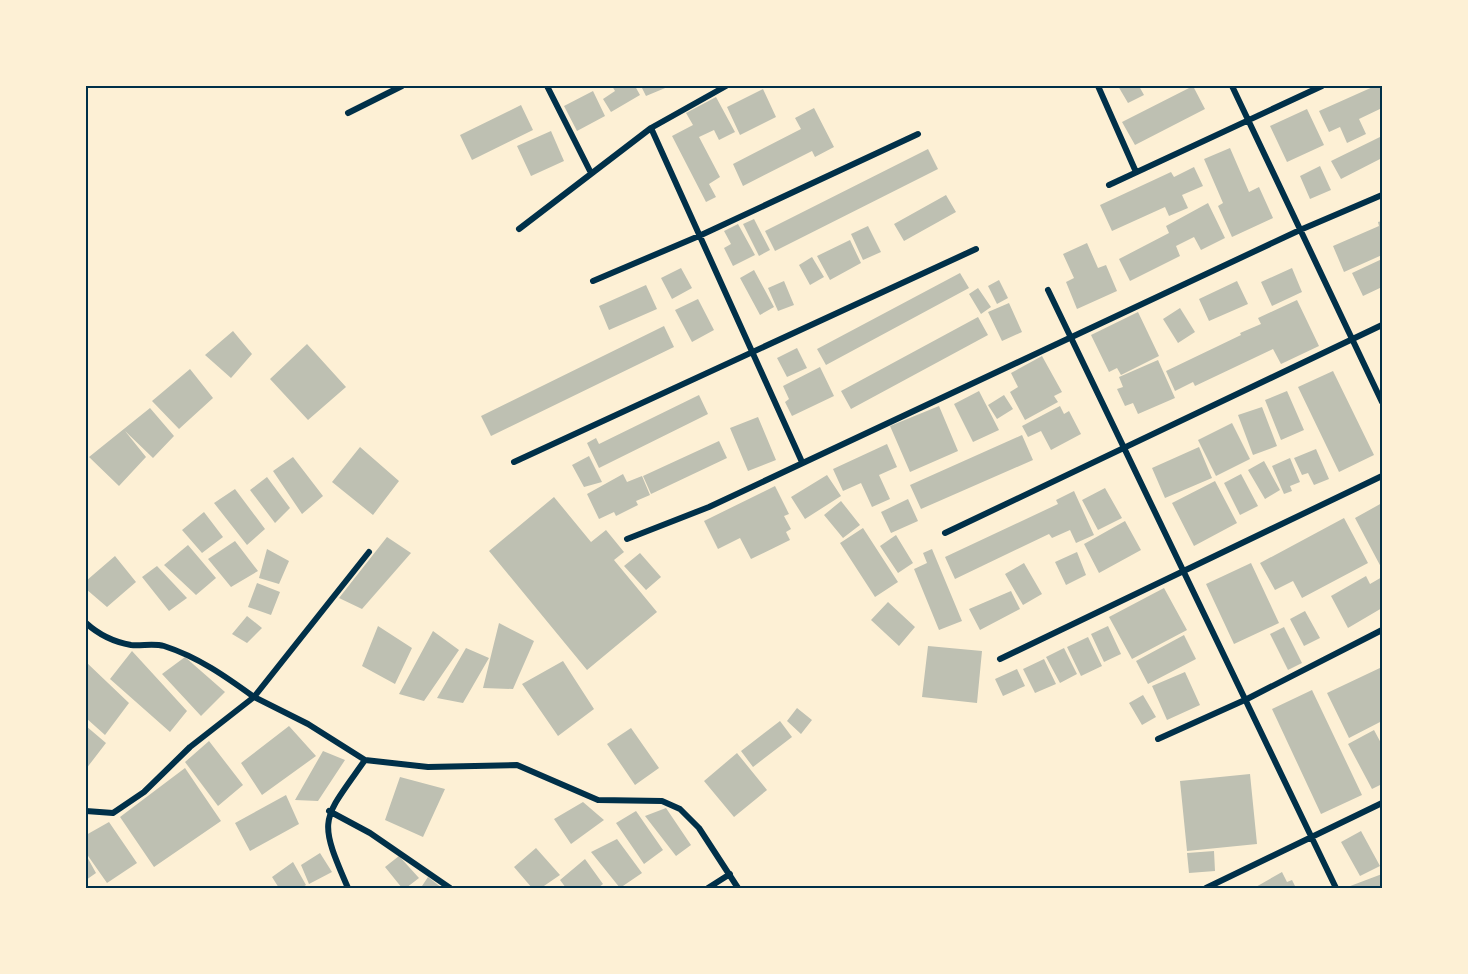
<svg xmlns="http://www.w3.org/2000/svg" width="1468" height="974" font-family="'Nunito Sans',sans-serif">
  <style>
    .building { fill: #bec0b2 }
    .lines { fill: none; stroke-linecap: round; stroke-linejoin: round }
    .minor { stroke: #003049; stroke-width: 6 }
    .neatline { fill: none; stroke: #003049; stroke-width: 2 }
  </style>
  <rect width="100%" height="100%" fill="#fdf0d5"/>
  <path class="building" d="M612,86H635L640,95L611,112L603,99L615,91Z
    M641,86H670L646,96Z
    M1118,86H1139L1144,95L1128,103Z
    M1193,86L1205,109L1135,145L1122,122Z
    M1375,86H1382V108L1359,119L1366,134L1347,143L1340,127L1329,132L1319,111Z
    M763,89L776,117L740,135L727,107Z
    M593,91L605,116L577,131L564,106Z
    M716,97L735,132L719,140L714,130L699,137L720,177L709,184L716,197L706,202L672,136L693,125L686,113Z
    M521,105L533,130L472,160L460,135Z
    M814,108L834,147L815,157L812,151L743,186L733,164L801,129L795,118Z
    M1307,109L1324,145L1287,162L1270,126Z
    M551,131L564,161L531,176L517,146Z
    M1382,136V158L1341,179L1331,161Z
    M1230,148L1249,192L1259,187L1273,218L1232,237L1218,206L1223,203L1204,159Z
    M928,149L938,169L775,251L765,231Z
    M1320,166L1331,190L1310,199L1300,176Z
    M1194,167L1203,186L1182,195L1188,208L1169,216L1165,207L1112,231L1100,205L1171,172L1174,177Z
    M946,195L956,212L904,241L894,224Z
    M1208,203L1225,238L1201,250L1194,237L1176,246L1180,256L1130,281L1119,259L1169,233L1166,226Z
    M754,219L770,250L759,256L743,224Z
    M1382,221V255L1344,272L1333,246L1379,226L1378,222Z
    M738,224L755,255L733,266L724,248L731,244L724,231Z
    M868,226L881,252L863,260L851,234Z
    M850,240L861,263L830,280L817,256Z
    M1087,243L1098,268L1106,265L1117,291L1077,309L1066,282L1074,278L1063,254Z
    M812,257L824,277L810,285L799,265Z
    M1382,259V287L1363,296L1352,273Z
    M681,268L692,288L672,299L661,278Z
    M1292,268L1302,292L1272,306L1261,282Z
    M754,270L774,307L760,315L740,278Z
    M960,273L969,288L826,365L817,349Z
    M999,280L1008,298L997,304L988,286Z
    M784,281L794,305L778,311L768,288Z
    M1237,281L1248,304L1209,321L1199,299Z
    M646,285L657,309L609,330L599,306Z
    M978,288L991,307L981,314L969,294Z
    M698,299L714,330L692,342L675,310Z
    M1297,300L1319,346L1281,364L1273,349L1195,386L1193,382L1175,391L1166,371L1241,335L1240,333L1261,324L1258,318Z
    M1009,303L1022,332L1002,341L988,312Z
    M1180,308L1195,332L1178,343L1163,319Z
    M1138,312L1159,356L1121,375L1117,368L1109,372L1091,335Z
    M978,317L988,335L851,409L841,391Z
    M664,326L674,347L491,436L481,416Z
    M233,331L252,354L231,378L205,355Z
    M307,344L346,387L308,420L270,379Z
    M797,348L807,368L787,377L777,358Z
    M1042,356L1062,392L1054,396L1058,402L1025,420L1010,392L1018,387L1011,373Z
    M1158,360L1175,398L1138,414L1133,403L1125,406L1117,389L1123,387L1119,377Z
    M820,367L834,396L792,416L785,402L789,399L783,386Z
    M190,369L213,398L179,429L152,401Z
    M1333,371L1374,455L1339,472L1298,387Z
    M979,391L999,430L973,442L954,404Z
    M1287,391L1304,430L1281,440L1265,400Z
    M699,395L708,414L599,468L587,443L596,438L599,444Z
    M1004,395L1013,409L997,419L988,405Z
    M939,406L958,451L910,472L890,426Z
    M1060,406L1064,414L1069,411L1081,434L1051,450L1041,431L1028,437L1022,426Z
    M1262,407L1277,446L1253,455L1238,415Z
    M150,408L174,436L153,458L125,431L146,457L119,486L89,457Z
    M758,417L776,460L748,471L730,428Z
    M1232,423L1250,459L1216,476L1198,440Z
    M1022,435L1033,460L921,509L910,485Z
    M719,441L727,458L651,494L643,476Z
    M887,444L897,467L879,475L890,499L872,507L861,483L843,491L833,469Z
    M360,447L399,481L373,515L332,482Z
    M1199,447L1212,478L1165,498L1152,468Z
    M1316,449L1329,479L1314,485L1308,473L1302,475L1294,458Z
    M589,456L602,482L584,487L572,465Z
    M293,457L323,496L302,514L273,471Z
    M1290,458L1300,482L1290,486L1292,491L1284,494L1272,466Z
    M1264,461L1280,490L1265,499L1248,470Z
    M623,474L627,482L642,476L650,495L636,501L638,505L616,516L614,512L599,519L587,494Z
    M1241,474L1258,506L1240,515L1224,483Z
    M827,475L841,496L805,519L791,497Z
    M267,477L290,508L275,523L250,490Z
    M1215,481L1237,523L1194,546L1172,503Z
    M775,486L789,514L784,516L791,529L786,532L790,540L751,559L740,538L718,549L704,521Z
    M1105,488L1122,518L1098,530L1082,500Z
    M235,489L265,529L247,545L214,503Z
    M1074,491L1094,535L1076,543L1070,530L1052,538L1049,534L955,579L945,557L1058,504L1056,500Z
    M554,497L591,542L606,530L624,552L614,560L657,612L587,670L489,551Z
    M908,499L918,521L891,533L881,512Z
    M841,501L860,525L843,538L824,515Z
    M1382,503V569L1355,518Z
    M204,512L223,537L202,553L182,530Z
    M1344,518L1368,563L1302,598L1293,581L1275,590L1260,563Z
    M1125,521L1141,550L1099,573L1084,544Z
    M863,528L898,582L875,597L840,543Z
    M896,535L913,563L898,573L880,546Z
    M387,537L411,553L362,609L339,598Z
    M235,541L258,571L231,587L208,559Z
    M188,545L216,578L196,595L164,565Z
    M267,549L289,561L279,584L259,578Z
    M932,549L962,621L939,630L914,569L927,563L923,553Z
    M1077,552L1086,575L1066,585L1055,562Z
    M640,553L661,577L646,590L624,566Z
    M115,556L136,582L107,607L86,589V581Z
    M1024,563L1042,594L1023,605L1005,574Z
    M1251,563L1279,623L1234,644L1206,584Z
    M157,566L187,598L169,611L142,577Z
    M1366,576L1370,584L1382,577V608L1348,628L1331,596Z
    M257,583L280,592L271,615L248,607Z
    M1164,588L1187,630L1132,659L1109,617Z
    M1011,591L1020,609L980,630L969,609Z
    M888,602L915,627L899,646L871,620Z
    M1305,611L1320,638L1304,646L1290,619Z
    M247,616L262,628L247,643L232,634Z
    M499,623L534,641L513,689L483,688Z
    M378,626L412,648L395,684L362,666Z
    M1108,626L1121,654L1104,662L1091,634Z
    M1284,627L1302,663L1288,670L1270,634Z
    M433,631L459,650L424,701L399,694Z
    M1184,635L1196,659L1148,684L1136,661Z
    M1088,637L1102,666L1081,676L1067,647Z
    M928,646L982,651L977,703L922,697Z
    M466,648L489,658L463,703L437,698Z
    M1064,648L1077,674L1060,683L1046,657Z
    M132,651L187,711L170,732L110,679Z
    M185,657L225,692L201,716L162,674Z
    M1044,659L1056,684L1035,693L1023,669Z
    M563,661L594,709L558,736L522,684Z
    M86,662L129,703L105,735L86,718Z
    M1382,667V721L1349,738L1327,693Z
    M1017,669L1025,686L1003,696L995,679Z
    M1185,672L1200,705L1167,720L1152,686Z
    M1312,690L1362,795L1321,814L1272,709Z
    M1143,695L1156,717L1142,725L1129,703Z
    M797,708L812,720L801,734L787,721Z
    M780,721L792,737L753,767L741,751Z
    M86,726L106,743L86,769Z
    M289,726L316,756L262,795L241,763Z
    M631,728L659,768L635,785L607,744Z
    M1374,730L1382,745V784L1372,789L1348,744Z
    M209,741L243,785L218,806L185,762Z
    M323,751L345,760L318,801L295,800Z
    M737,753L767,790L734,817L704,781Z
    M185,768L221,821L154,867L120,817Z
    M1250,774L1257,844L1187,851L1180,781Z
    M400,777L445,789L423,837L385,820Z
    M286,795L299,824L250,851L235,823Z
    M583,802L604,820L571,844L554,819Z
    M666,808L691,845L676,856L645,816Z
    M636,811L663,850L644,864L616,823Z
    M109,822L137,863L107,883L86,853V835Z
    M1361,831L1380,866L1360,876L1341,842Z
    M617,839L642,873L620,888L591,852Z
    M536,848L560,875L541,888H532L514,867Z
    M1214,851L1215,871L1189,873L1187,853Z
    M320,853L332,872L309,884L301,865Z
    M86,855L96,873L86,880Z
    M399,856L419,878L406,888H402L385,867Z
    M585,859L603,884L598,888H566L560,880Z
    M293,862L306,885L301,888H279L272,877Z
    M1282,872L1287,882L1292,880L1296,888H1254Z
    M1382,874V888H1345Z
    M428,877L442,888H424L422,886Z"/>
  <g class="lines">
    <path class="minor" d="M547,86L591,173
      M1098,86L1136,172
      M1232,86L1382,402
      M348,113L402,86
      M651,128L802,462
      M1109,185L1322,86
      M519,229L651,128L726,86
      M593,281L699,236L918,134
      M1048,290L1336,888
      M514,462L976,249
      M945,533L1382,325
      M627,539L709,507L1300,230L1382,195
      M86,623C98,634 114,642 131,645C142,646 154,643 164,646C198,657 225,676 254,697L369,552
      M1000,659L1382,476
      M1158,739L1247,699L1382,630
      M86,811L113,813L144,792L190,747L254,697L308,724L365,760L428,767L517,765L598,800L662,801L680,809L699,828L738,888
      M329,811L370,833L450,888
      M348,888C317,817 322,821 365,760
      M708,888L730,874
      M1206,888L1382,803"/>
  </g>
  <rect width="1468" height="974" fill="none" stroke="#fdf0d5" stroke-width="174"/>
  <rect x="87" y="87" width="1294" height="800" class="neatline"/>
</svg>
